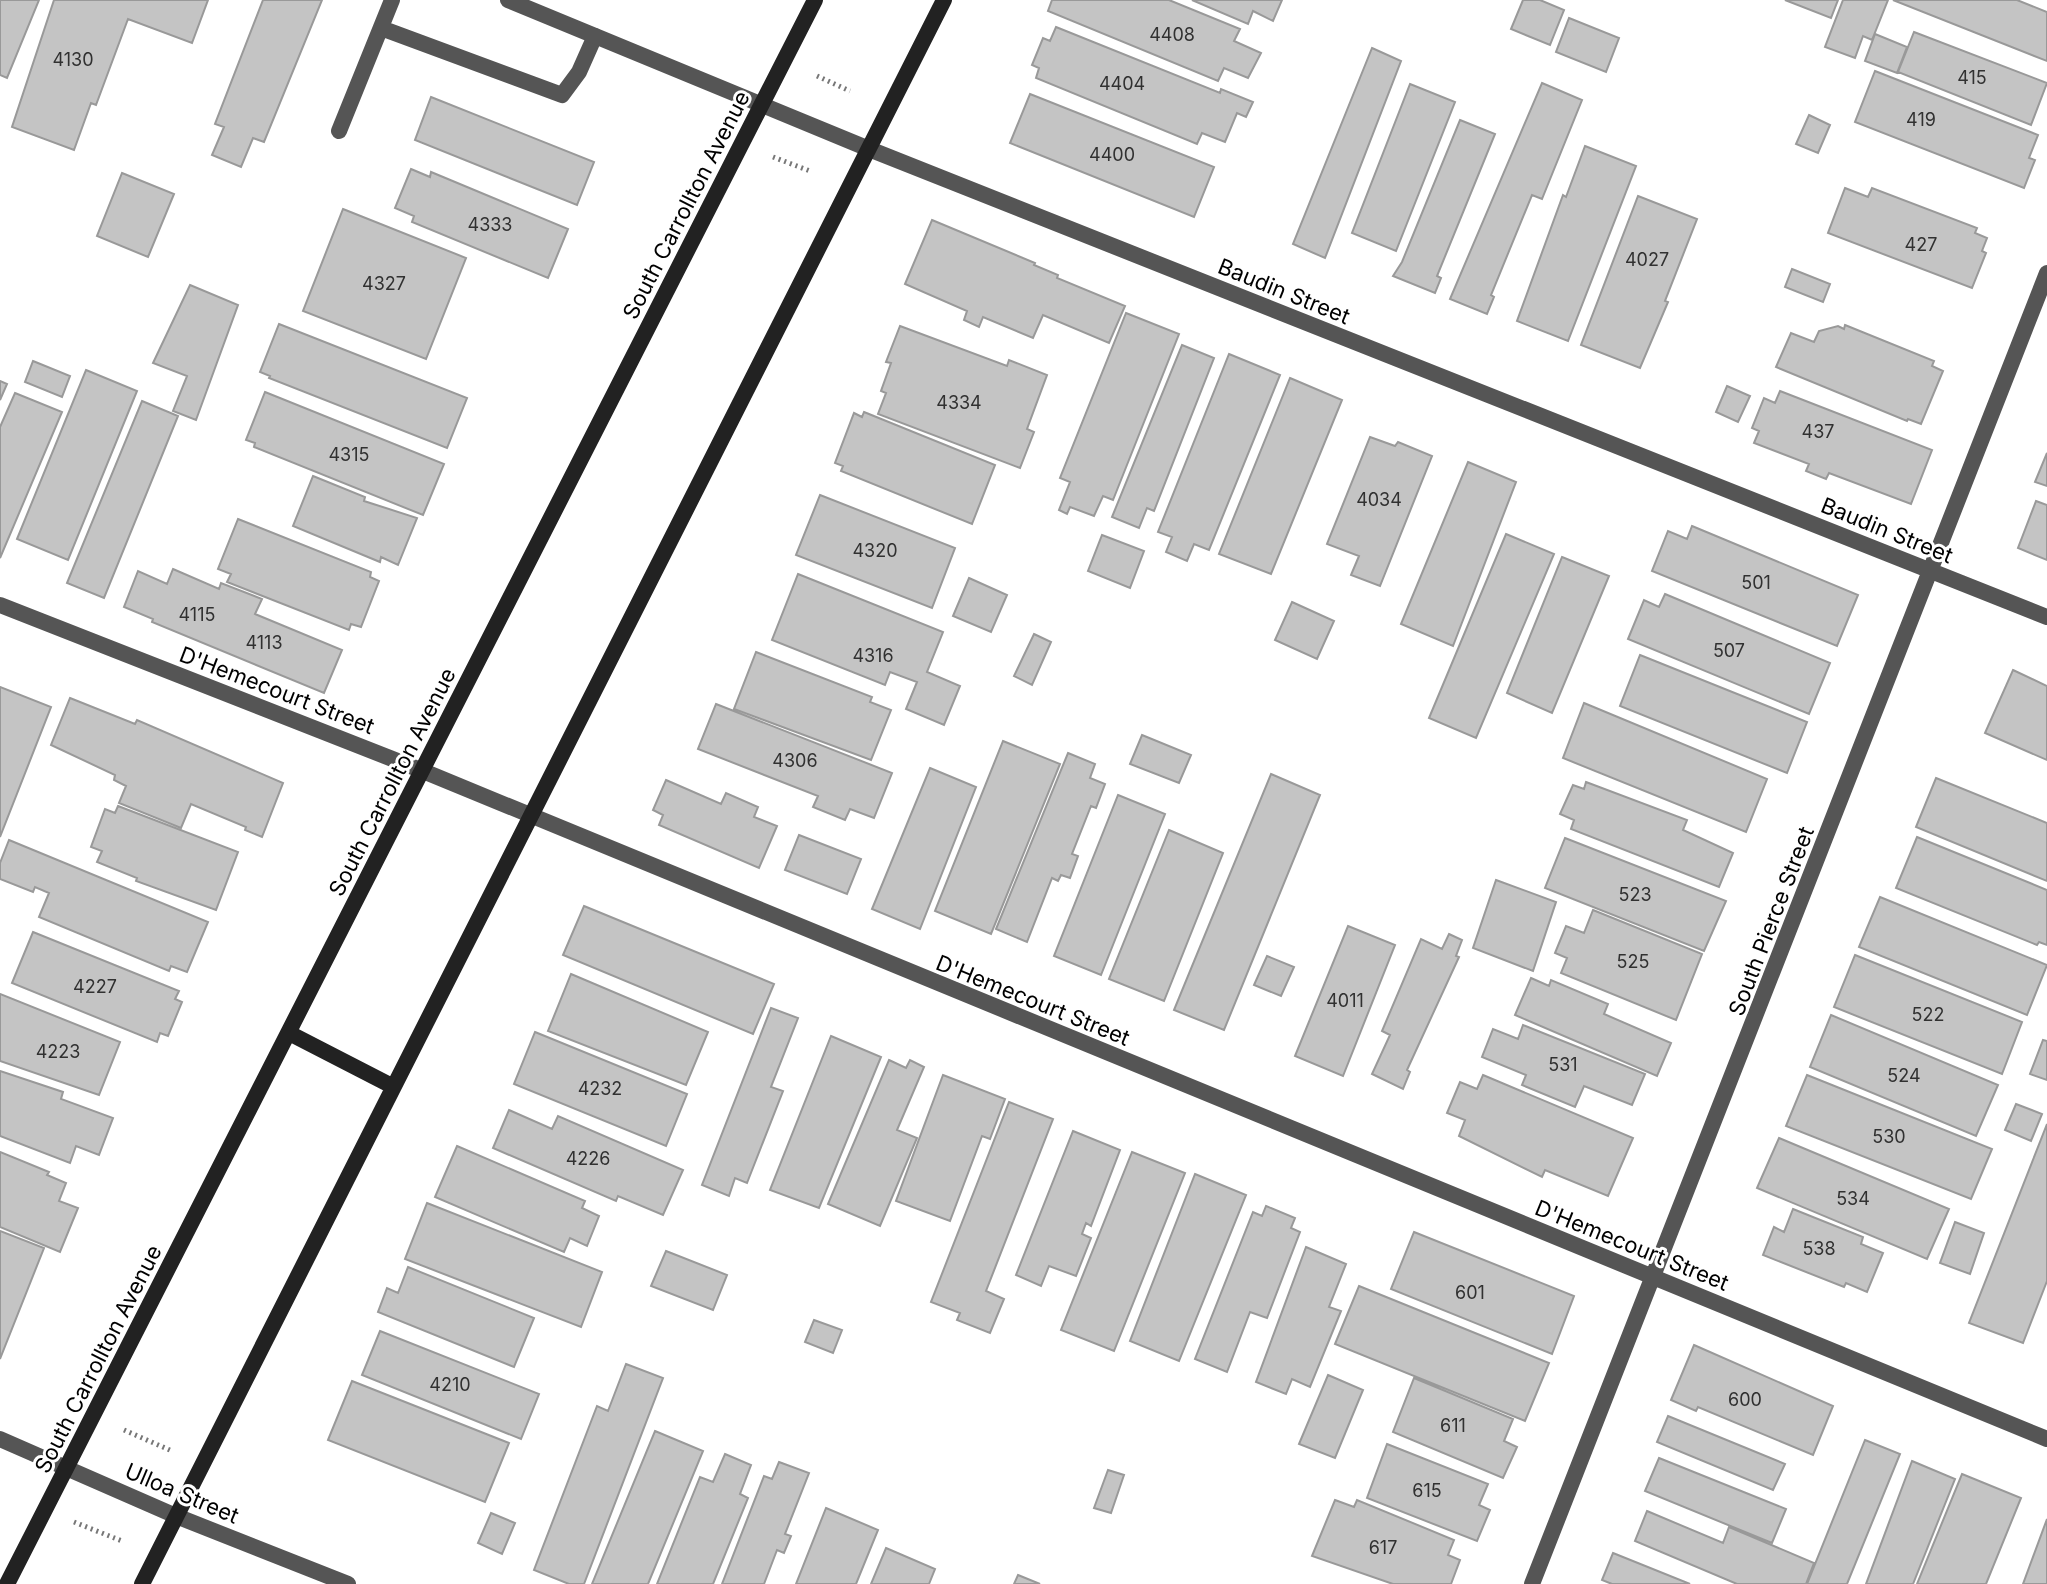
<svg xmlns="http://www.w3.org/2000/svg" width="2047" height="1584" font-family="Inter,sans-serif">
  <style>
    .building { fill: #c4c4c4; stroke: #999; stroke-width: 2 }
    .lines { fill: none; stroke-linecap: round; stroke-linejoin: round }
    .path { stroke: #777; stroke-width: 5; stroke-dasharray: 2 4; stroke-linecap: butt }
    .lane { stroke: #555; stroke-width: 16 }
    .street { stroke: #555; stroke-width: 16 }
    .secondary { stroke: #222; stroke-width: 16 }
    .labels { text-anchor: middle; stroke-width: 6; stroke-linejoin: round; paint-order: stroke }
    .number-label { font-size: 18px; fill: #313131 }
    .street-label { font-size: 22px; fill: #000; stroke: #fff }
  </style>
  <rect width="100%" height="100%" fill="#fff"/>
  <path class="building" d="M0,0H39L7,78L0,75Z
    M54,0H208L192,43L128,19L96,105L91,103L74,150L12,127Z
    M263,0H322L264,142L253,138L241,167L212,155L224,127L215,124Z
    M1052,0H1169L1240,29L1234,41L1261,53L1248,78L1224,68L1218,81L1048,11Z
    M1192,0H1282L1273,21L1253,11L1248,24Z
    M1523,0H1540L1564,10L1550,45L1511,29Z
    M1785,0H1838L1831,18Z
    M1843,0H1888L1872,40L1863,36L1855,58L1825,47Z
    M1893,0H2017L2047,12V61Z
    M1569,18L1619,38L1606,72L1556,52Z
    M1056,27L1220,93L1221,89L1253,102L1246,117L1237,113L1225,142L1202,133L1197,144L1036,78L1039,68L1032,65L1043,38L1050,41Z
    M1914,32L2047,83L2031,125L1898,72Z
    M1875,34L1907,47L1897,73L1865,61Z
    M1372,48L1401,61L1325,258L1293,244Z
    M1875,71L2038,135L2029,158L2035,160L2024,188L1855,122Z
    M1542,83L1582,100L1542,199L1532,195L1491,295L1494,297L1487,314L1450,299Z
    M1410,84L1455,102L1396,251L1352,233Z
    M1030,94L1214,167L1194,217L1010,143Z
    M431,97L594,162L577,205L415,140Z
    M1809,115L1830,125L1818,153L1796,144Z
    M1460,120L1495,134L1437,276L1441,278L1435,293L1393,276L1402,262Z
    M1585,146L1636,166L1568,341L1517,321L1563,195L1566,197Z
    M411,169L430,177L431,172L568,229L548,278L412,222L414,216L395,208Z
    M122,173L174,194L148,257L97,236Z
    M1845,188L1868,197L1872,188L1977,228L1975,233L1987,238L1982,251L1986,253L1972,288L1828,233Z
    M1638,196L1697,219L1665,301L1668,302L1640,368L1581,345Z
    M343,209L466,258L426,359L303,311Z
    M932,220L1035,263L1034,265L1058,275L1057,278L1125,306L1109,343L1043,315L1033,338L983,317L979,327L964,320L967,311L905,284Z
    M1792,269L1830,284L1823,302L1785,287Z
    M190,285L238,305L196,420L173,411L187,376L153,363Z
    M1126,313L1179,334L1113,500L1103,496L1094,516L1070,507L1067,514L1059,510L1070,482L1060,478Z
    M279,324L467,398L447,448L269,378L270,376L260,372Z
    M1845,325L1934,361L1932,366L1943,371L1921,424L1908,419L1907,421L1776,367L1791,333L1814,342L1819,331L1838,326L1844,329Z
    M900,326L1007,366L1009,360L1047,375L1027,429L1034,432L1020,468L878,414L886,393L881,391L891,363L886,362Z
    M1182,345L1214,358L1154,511L1147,508L1139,528L1112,517Z
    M1229,354L1280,375L1209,550L1194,544L1187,561L1166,552L1172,537L1158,532Z
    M33,361L70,376L62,397L25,382Z
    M86,370L137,391L68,560L17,539Z
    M1290,378L1342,400L1271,574L1219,554Z
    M0,381L7,384L0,400Z
    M1727,386L1750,396L1738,422L1716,412Z
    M1780,391L1932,450L1911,504L1829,473L1826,479L1806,471L1809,464L1754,443L1759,431L1752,428L1764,398L1775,403Z
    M265,392L444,464L423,515L254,447L255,443L246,440Z
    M15,393L62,412L0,558V427Z
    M142,401L178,416L104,598L67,583Z
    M864,412L995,465L972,524L841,471L843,466L835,463L854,413L862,417Z
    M1370,437L1395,446L1398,442L1432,456L1380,586L1351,575L1359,556L1327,544Z
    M2047,453V486L2035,482Z
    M1468,462L1516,482L1453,646L1401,624Z
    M313,476L365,497L364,501L417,518L398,565L381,557L380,562L293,526Z
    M820,495L955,548L932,608L796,555Z
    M2036,501L2047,505V560L2018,548Z
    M238,519L371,572L370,577L379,581L361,627L351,624L349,630L227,582L231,574L218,569Z
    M1692,526L1858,595L1837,646L1652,571L1668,531L1687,539Z
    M1506,534L1554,554L1476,738L1429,718Z
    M1102,535L1144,551L1130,588L1088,571Z
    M1562,557L1609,576L1552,713L1507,693Z
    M173,569L219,589L221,583L262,599L255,614L342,650L324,693L152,622L153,619L124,607L138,571L167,584Z
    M798,574L943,632L927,672L960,686L944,725L906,709L917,682L890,672L885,685L772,640Z
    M969,578L1007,595L991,632L953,616Z
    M1665,594L1830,663L1809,714L1628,639L1644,600L1659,607Z
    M1292,602L1334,621L1317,659L1275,640Z
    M1034,634L1051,642L1032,685L1014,676Z
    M756,652L872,697L870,702L891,710L871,760L734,709Z
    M1640,655L1807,722L1787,773L1620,706Z
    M2013,670L2047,686V760L1985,733Z
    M0,687L51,707L0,837Z
    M70,698L135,724L137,720L283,783L262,837L245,830L246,827L191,804L181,828L119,803L126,786L114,780L115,775L51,745Z
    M1584,703L1767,779L1746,832L1563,758Z
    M716,704L892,773L874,818L850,809L845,820L813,807L818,796L698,749Z
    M1142,735L1191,755L1179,783L1130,764Z
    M1003,741L1060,764L991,934L935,911Z
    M1068,753L1095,764L1090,778L1105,784L1096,808L1091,806L1072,854L1078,856L1070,878L1061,875L1058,881L1052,878L1027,942L996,929Z
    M930,768L976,787L920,929L872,909Z
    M1271,774L1320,795L1224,1030L1174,1010Z
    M1936,778L2047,823V881L1916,827Z
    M666,780L721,804L726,793L758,807L754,817L777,826L759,868L659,825L663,815L653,810Z
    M1586,782L1687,820L1683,830L1733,853L1719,887L1571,829L1574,820L1560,814L1573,785L1584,789Z
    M1118,795L1165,814L1101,975L1054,956Z
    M118,806L238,852L216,910L136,881L137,878L97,862L102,851L91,847L105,809L115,813Z
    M1169,830L1223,853L1164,1001L1109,979Z
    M799,835L861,859L847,894L785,870Z
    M1917,837L2047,890V945L2039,942L2037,945L1896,888Z
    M1565,838L1726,901L1704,951L1545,888Z
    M9,840L208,922L187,972L171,966L169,971L39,917L49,893L35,887L33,892L0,879V863Z
    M1496,880L1556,902L1533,971L1473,948Z
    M1880,897L2047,965L2027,1015L1859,947Z
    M584,906L774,984L753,1034L563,955Z
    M1593,910L1702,954L1676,1020L1561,973L1567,958L1555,953L1566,926L1584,933Z
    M1348,926L1395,945L1343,1076L1295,1056Z
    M33,932L179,991L175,999L182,1002L168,1036L160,1033L157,1042L12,983Z
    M1449,934L1462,940L1456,956L1459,957L1407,1070L1410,1072L1403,1089L1372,1074L1390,1035L1382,1031L1421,939L1442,949Z
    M1855,955L2022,1022L2002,1074L1834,1007Z
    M1267,956L1294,967L1281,996L1254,985Z
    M571,974L708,1032L686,1085L548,1031Z
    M1531,978L1549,986L1551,980L1608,1004L1604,1014L1671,1043L1657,1076L1515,1015Z
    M0,994L120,1042L99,1095L0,1061Z
    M771,1008L798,1018L771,1087L783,1091L747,1183L735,1178L729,1196L702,1185Z
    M1831,1015L1998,1085L1976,1136L1810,1067Z
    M1523,1025L1645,1074L1632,1105L1584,1086L1575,1107L1522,1085L1526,1075L1482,1057L1493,1029L1518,1039Z
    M535,1032L687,1094L666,1146L514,1084Z
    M831,1036L881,1057L819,1208L770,1190Z
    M2043,1040L2047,1041V1080L2030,1074Z
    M889,1060L906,1068L910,1060L924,1067L897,1130L917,1138L880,1226L828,1204Z
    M0,1071L63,1092L61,1099L113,1118L99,1155L76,1146L70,1163L0,1136Z
    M943,1075L1005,1099L990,1139L982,1136L950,1221L896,1201Z
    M1483,1075L1633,1138L1608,1196L1545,1170L1542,1177L1459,1136L1465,1120L1447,1113L1460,1082L1477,1089Z
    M1807,1075L1992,1149L1971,1199L1786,1126Z
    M1009,1102L1053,1119L986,1291L1004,1299L990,1333L957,1320L960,1313L931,1302Z
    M2016,1104L2042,1114L2031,1141L2005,1130Z
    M509,1110L552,1129L558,1116L683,1170L663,1215L618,1196L616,1201L493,1148Z
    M2047,1124V1281L2023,1343L1969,1323Z
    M1073,1131L1120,1150L1091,1226L1086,1223L1082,1234L1091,1238L1076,1276L1049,1266L1041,1286L1016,1275Z
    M1779,1138L1949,1209L1927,1259L1757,1188Z
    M457,1146L585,1201L582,1208L599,1216L587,1246L570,1238L564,1252L435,1197Z
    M0,1152L49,1172L47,1175L66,1183L59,1201L78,1208L60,1252L0,1227Z
    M1132,1152L1185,1173L1114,1351L1061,1330Z
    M1195,1174L1246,1195L1179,1361L1130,1341Z
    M427,1203L602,1272L581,1327L405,1259Z
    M1266,1206L1295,1218L1291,1228L1300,1232L1267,1318L1250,1312L1227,1372L1195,1359L1253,1212L1262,1216Z
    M1793,1209L1863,1237L1861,1244L1883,1253L1867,1292L1846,1283L1844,1287L1763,1255L1774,1227L1784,1232Z
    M1955,1222L1984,1233L1970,1274L1940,1263Z
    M0,1231L44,1248L0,1359Z
    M1414,1232L1574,1296L1552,1354L1391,1289Z
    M1306,1247L1346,1264L1329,1307L1341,1311L1310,1387L1292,1379L1286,1394L1256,1382Z
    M666,1251L727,1275L713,1310L651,1286Z
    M408,1267L534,1318L514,1367L378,1312L387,1288L398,1293Z
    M1359,1286L1549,1363L1525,1421L1335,1344Z
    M814,1320L842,1330L833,1353L805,1342Z
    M380,1331L539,1394L521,1439L362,1375Z
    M1694,1345L1833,1406L1813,1455L1698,1407L1696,1411L1671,1400Z
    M626,1364L663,1378L584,1584H569L534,1570L597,1406L608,1411Z
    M1328,1375L1363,1390L1335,1458L1299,1444Z
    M1414,1378L1513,1419L1504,1441L1517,1447L1503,1478L1393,1432Z
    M352,1381L509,1443L485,1502L328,1440Z
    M1668,1416L1785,1464L1773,1490L1657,1442Z
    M655,1431L703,1451L648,1584H592Z
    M1865,1440L1900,1454L1847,1584H1807Z
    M1387,1444L1488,1484L1479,1505L1490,1510L1477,1541L1367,1498Z
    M725,1454L751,1465L740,1494L748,1498L713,1584H657L700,1477L713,1482Z
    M1659,1458L1786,1509L1772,1543L1645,1491Z
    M1912,1461L1955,1479L1913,1584H1866Z
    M779,1462L809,1473L785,1534L791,1536L784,1553L777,1550L764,1584H722L764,1476L772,1479Z
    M1108,1470L1124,1475L1111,1513L1094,1508Z
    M1962,1474L2021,1498L1986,1584H1917Z
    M1335,1500L1354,1507L1357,1500L1454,1540L1448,1555L1460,1560L1451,1584H1393L1312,1556Z
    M826,1508L878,1530L856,1584H796Z
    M1647,1511L1723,1543L1729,1527L1814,1563L1806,1584H1737L1635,1541Z
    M491,1513L515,1523L502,1554L478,1543Z
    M2047,1519V1584H2023Z
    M886,1548L935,1569L929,1584H871Z
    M1613,1553L1690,1584H1612L1602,1580Z
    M1018,1575L1040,1584H1014Z"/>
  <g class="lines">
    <path class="path" d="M817,76L850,91
      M773,157L810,171
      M124,1430L172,1451
      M74,1522L122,1541"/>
    <path class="lane" d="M381,28L562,95L579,72L595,36
      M339,131L392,0"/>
    <path class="street" d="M508,0L869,149L2047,617
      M0,605L423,771L2047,1439
      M0,1439L176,1516L348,1584
      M1532,1584L2047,273"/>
    <path class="secondary" d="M289,1033L392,1086
      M7,1584L815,0
      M142,1584L944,0"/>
  </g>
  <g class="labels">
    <g class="number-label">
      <text x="1172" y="41">4408</text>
      <text x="73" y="66">4130</text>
      <text x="1972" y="84">415</text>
      <text x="1122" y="90">4404</text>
      <text x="1921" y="126">419</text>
      <text x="1112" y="161">4400</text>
      <text x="490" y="231">4333</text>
      <text x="1921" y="251">427</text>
      <text x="1647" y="266">4027</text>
      <text x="384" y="290">4327</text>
      <text x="959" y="409">4334</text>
      <text x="1818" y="438">437</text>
      <text x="349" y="461">4315</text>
      <text x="1379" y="506">4034</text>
      <text x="875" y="557">4320</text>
      <text x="1756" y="589">501</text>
      <text x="197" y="621">4115</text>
      <text x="264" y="649">4113</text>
      <text x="1729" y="657">507</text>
      <text x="873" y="662">4316</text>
      <text x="795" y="767">4306</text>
      <text x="1635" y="901">523</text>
      <text x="1633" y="968">525</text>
      <text x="95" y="993">4227</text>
      <text x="1345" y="1007">4011</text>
      <text x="1928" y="1021">522</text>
      <text x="58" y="1058">4223</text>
      <text x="1563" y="1071">531</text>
      <text x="1904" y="1082">524</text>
      <text x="600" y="1095">4232</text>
      <text x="1889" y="1143">530</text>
      <text x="588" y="1165">4226</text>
      <text x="1853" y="1205">534</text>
      <text x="1819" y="1255">538</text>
      <text x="1470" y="1299">601</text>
      <text x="450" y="1391">4210</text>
      <text x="1745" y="1406">600</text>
      <text x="1453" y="1432">611</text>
      <text x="1427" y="1497">615</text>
      <text x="1383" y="1554">617</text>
    </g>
    <g class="street-label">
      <text transform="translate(686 205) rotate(-63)" y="8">South Carrollton Avenue</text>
      <text transform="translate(1284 291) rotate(22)" y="8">Baudin Street</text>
      <text transform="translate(1887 530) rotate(22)" y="8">Baudin Street</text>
      <text transform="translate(277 690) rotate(21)" y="8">D'Hemecourt Street</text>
      <text transform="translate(392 782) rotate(-63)" y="8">South Carrollton Avenue</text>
      <text transform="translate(1771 921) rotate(-69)" y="8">South Pierce Street</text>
      <text transform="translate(1033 1000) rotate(22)" y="8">D'Hemecourt Street</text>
      <text transform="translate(1632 1245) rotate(22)" y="8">D'Hemecourt Street</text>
      <text transform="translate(98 1359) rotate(-63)" y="8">South Carrollton Avenue</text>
      <text transform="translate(182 1493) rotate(23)" y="8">Ulloa Street</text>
    </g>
  </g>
</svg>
